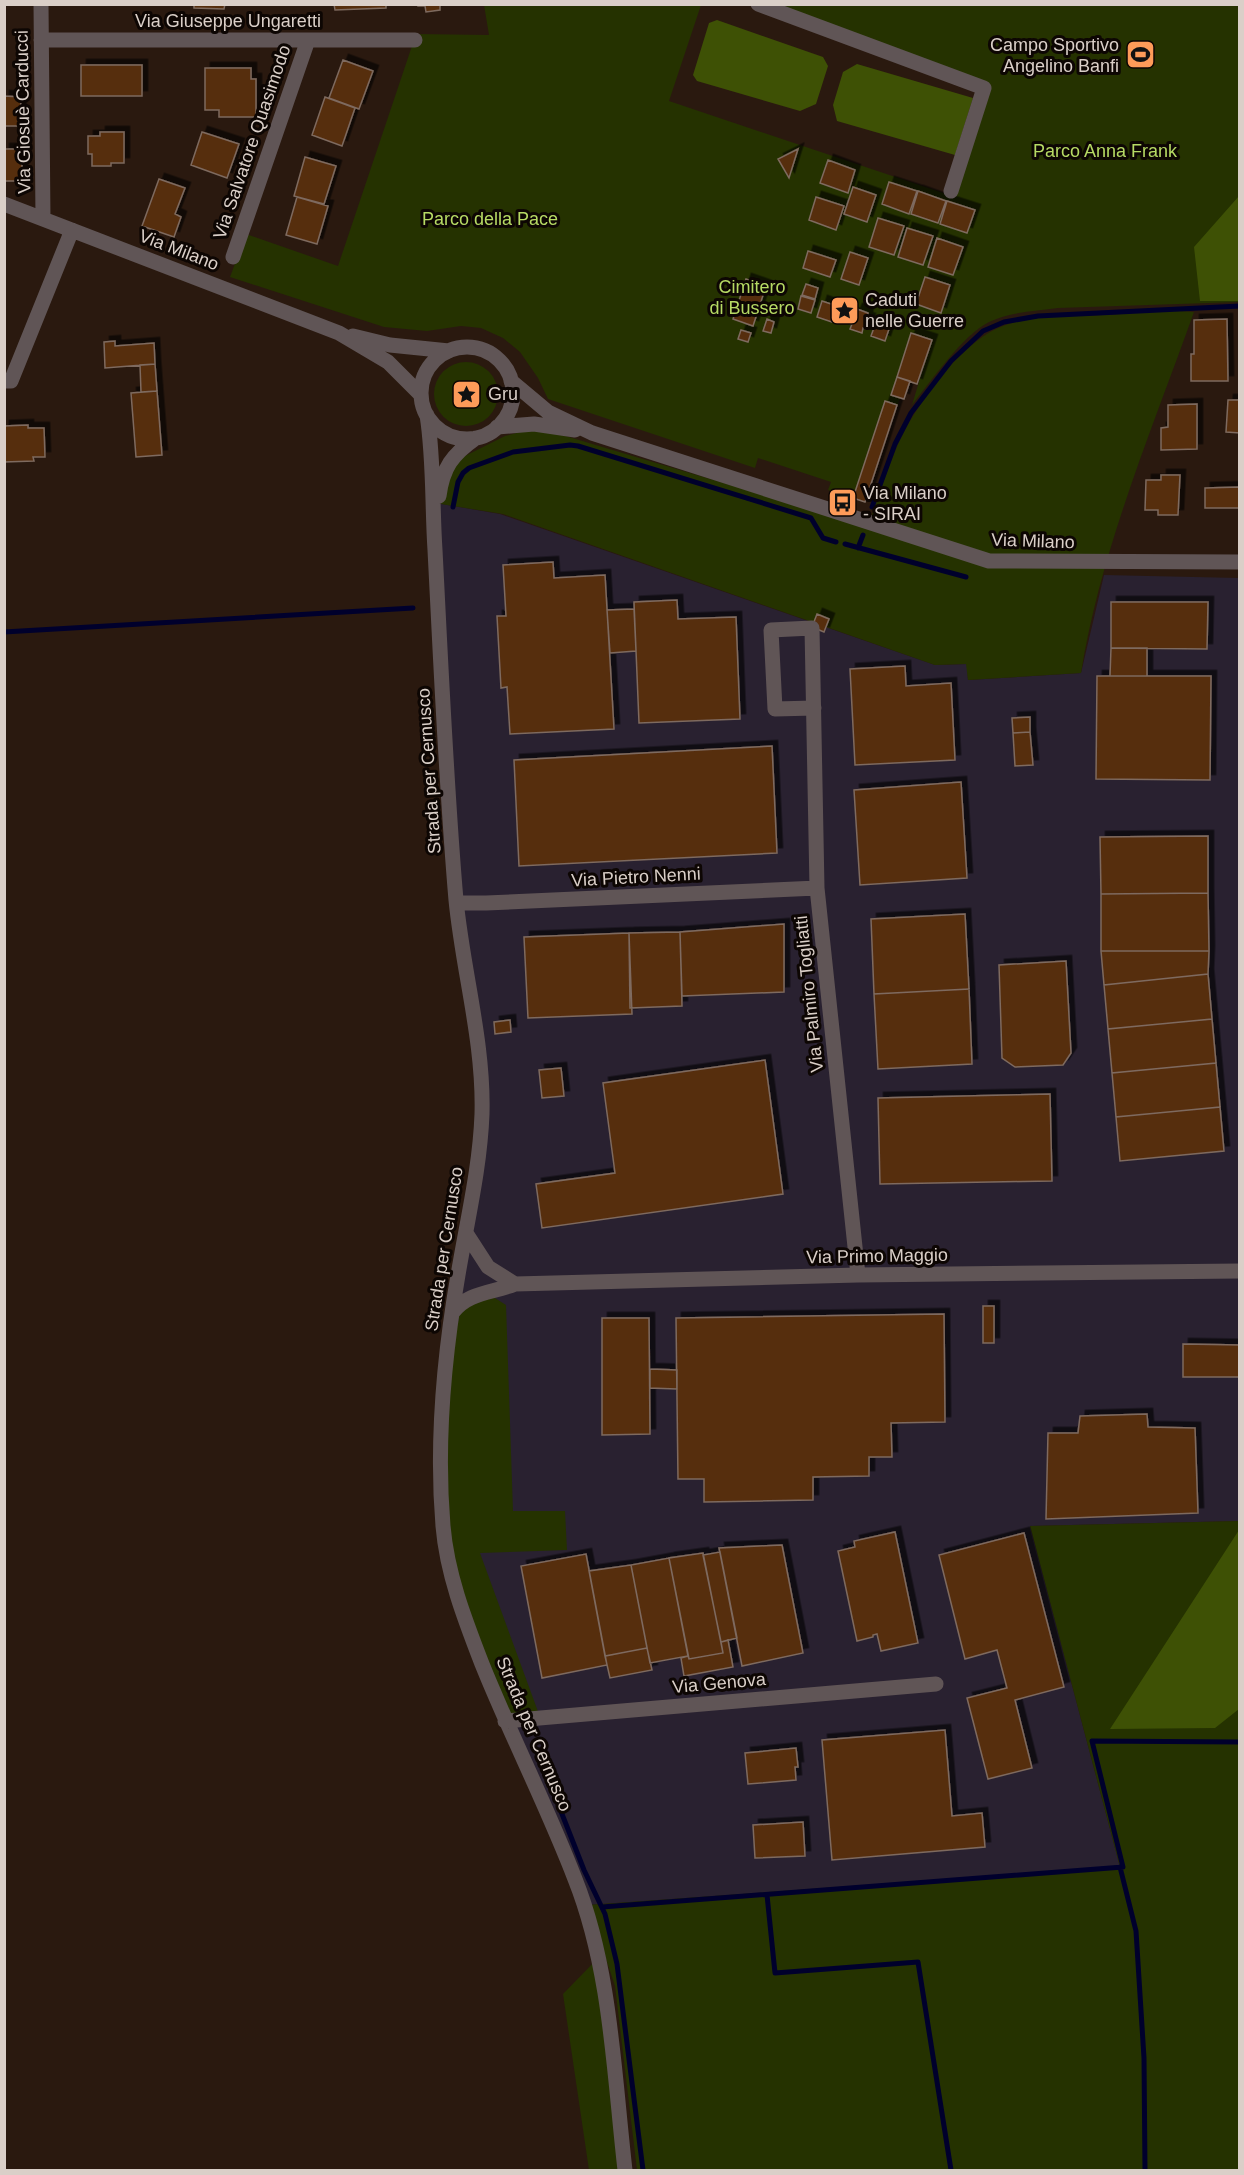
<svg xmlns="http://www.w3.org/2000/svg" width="1244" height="2175" font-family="Helvetica,sans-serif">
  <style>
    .industrial { fill: #292130 }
    .green { fill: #253200 }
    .forest { fill: #3e5105 }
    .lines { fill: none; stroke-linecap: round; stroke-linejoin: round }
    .stream { stroke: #00002c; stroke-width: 5 }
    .building { fill: #562d0f; stroke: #7e6a5e; stroke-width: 1.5; filter: url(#shadow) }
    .minor { stroke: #605556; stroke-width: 15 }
    .labels { text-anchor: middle; stroke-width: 6; stroke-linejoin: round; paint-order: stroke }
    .street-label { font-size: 18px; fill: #dacfc8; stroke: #0d0603 }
    .poi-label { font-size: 18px; fill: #dacfc8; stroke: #0d0603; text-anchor: start }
    .park-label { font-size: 18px; fill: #b6da64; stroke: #0d0603 }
  </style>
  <defs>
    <filter id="shadow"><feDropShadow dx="5.5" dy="-5.5" stdDeviation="0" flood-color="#0009"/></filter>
  </defs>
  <rect width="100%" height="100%" fill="#2a190f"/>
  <path class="industrial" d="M436,503L500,514L935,665L967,664L968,680L1081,673L1104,575L1239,578V1521L1030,1526L1120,1867L588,1905L465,1623L442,1450L483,1117L456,900Z"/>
  <path class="green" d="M484,5H701L669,101L955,197L983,88L758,5H1239V302L1058,308C1036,311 1009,312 989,322C962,336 932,380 912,405L921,375L917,384L910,382L904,399L900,398L865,502L828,490L831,482L758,458L755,468L548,399L538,378L520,352L503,338L481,328L461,326L427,331L384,327L230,277L246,234L338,266L416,34L489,35Z
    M1194,312C1152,430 1101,549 1081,673L968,680L966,664L935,665L503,514L441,504L447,481L457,460L505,436L528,430L552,432L868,526C878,499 886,471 898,444C916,405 958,346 998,328C1030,314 1069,317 1103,315C1132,314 1165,309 1194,312Z
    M434 394a32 32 0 1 1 64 0a32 32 0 1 1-64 0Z
    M487,1293L506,1305L513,1511H565L567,1550L480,1553L540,1717L507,1720L453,1573L442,1406L462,1301Z
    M1239,1521V2170H637L615,1986L588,1905L1120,1867L1030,1526Z
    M599,1957L625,2170H589L563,1994Z"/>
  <path class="forest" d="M717,20L823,57L828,66L816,104L800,111L697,81L693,75L709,23Z
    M857,64L973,98L955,155L837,121L833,105L843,72Z
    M1239,196V301H1200L1194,247Z
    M1239,1530V1709L1215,1728L1110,1729Z"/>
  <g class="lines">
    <path class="stream" d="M453,507L458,482L463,473L469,468L513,452L570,445L578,446L811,518L823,538L836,542
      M872,507L895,444L911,413L951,361L983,331L1004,322L1038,316L1240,306
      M845,544L966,577
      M858,548L863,535
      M4,632L413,608
      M540,1758L584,1870L605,1914L617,1964L643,2170
      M1120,1867L1136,1931L1144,2058L1145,2170
      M767,1895L775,1973L918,1962L951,2170
      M602,1907L1123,1867L1092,1741L1240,1742"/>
  </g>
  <path class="building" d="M194,4H225L224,9L194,8Z
    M334,4H386V8L335,10Z
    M418,4H440V10L426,12L425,6H418Z
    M343,60L373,71L359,109L329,98Z
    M81,65H142V96H81Z
    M205,68H251V79H256V117H219V110H205Z
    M4,96L21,97L20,126H4Z
    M325,97L355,108L342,146L312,135Z
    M100,132H124V163H111V166H92V154H88V136H100Z
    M202,132L239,144L227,178L191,165Z
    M4,149H22V181H4Z
    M798,149L789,178L778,159Z
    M305,157L336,166L324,204L294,196Z
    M828,160L855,170L848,193L820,183Z
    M159,179L185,188L175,214L181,217L174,237L142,226Z
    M889,182L917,191L909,214L882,204Z
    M853,187L876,195L867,222L844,214Z
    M918,191L946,201L938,223L911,214Z
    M297,197L328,206L317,244L286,235Z
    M816,197L844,206L836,230L809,220Z
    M947,201L975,210L967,233L940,224Z
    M878,218L904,226L894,255L869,247Z
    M907,228L933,236L923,265L898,257Z
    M937,238L963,247L953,275L928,267Z
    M808,251L836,260L830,277L803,268Z
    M850,252L868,258L859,285L841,279Z
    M925,277L950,285L941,313L916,304Z
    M746,279L766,286L753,326L733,319Z
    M806,284L818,288L815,299L802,295Z
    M801,296L815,300L811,313L798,309Z
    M822,301L837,306L832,322L817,317Z
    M857,309L868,313L867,318L870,319L866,329L863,328L862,333L850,329L852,324L848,323L852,313L855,314Z
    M767,319L774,322L771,333L763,331Z
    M1227,319L1228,381H1191V354H1194V320Z
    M876,322L890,326L885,341L871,336Z
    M741,330L751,333L748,342L738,339Z
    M911,333L932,340L917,384L897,377Z
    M115,341V346L154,343L155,364L105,368L104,342Z
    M155,364L157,391L141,392L140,365Z
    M897,377L910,381L904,399L891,395Z
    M157,391L162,455L136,457L131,393Z
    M1228,400H1240V433L1226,432Z
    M885,401L897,405L865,502L853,498Z
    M1197,404V449L1161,450V428L1168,427V405Z
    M28,425V428H44L45,457H33L34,461L4,462V426Z
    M1161,475H1180L1178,515H1158V510H1145L1146,480H1161Z
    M1240,487V508H1205V488Z
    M553,562L554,578L605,575L614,729L510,734L507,687L501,688L497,616H506L503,565Z
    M677,600L678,619L736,617L740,719L639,723L634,602Z
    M1111,602H1208L1207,649L1111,648Z
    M634,609L636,651L610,653L607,610Z
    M817,614L829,619L824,632L812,627Z
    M1111,648H1147V676H1110Z
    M905,666L906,686L951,683L955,760L855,765L850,669Z
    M1097,676H1211L1210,780L1096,779Z
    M1030,717V732L1013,733L1012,718Z
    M1030,732L1033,765L1015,766L1013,733Z
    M772,746L777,853L519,866L514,760Z
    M961,782L967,878L860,885L854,790Z
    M1208,836V893L1101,894L1100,837Z
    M1208,893L1209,951H1101V894Z
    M965,914L969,989L874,994L871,919Z
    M784,924V992L682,996L680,932Z
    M680,932L682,1006L630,1008L629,933Z
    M629,933L632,1014L528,1018L524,937Z
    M1101,951H1209L1208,974L1104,985Z
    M1066,961L1071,1053L1063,1065L1015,1067L1002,1058L999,965Z
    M1208,974L1212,1019L1108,1029L1104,985Z
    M969,989L972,1064L878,1069L874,994Z
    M1212,1019L1216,1063L1112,1073L1108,1029Z
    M510,1020L511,1032L495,1034L494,1022Z
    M765,1060L783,1194L542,1228L536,1184L615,1173L603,1083Z
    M1216,1063L1220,1107L1116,1117L1112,1073Z
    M561,1068L564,1096L542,1098L539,1070Z
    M1050,1094L1052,1181L880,1184L878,1098Z
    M1220,1107L1224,1151L1120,1161L1116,1117Z
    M983,1306H994V1343H983Z
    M944,1314L945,1422L891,1423L892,1457H869V1476L813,1477V1500L704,1502V1479H678L676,1318Z
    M602,1318H649L650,1434L602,1435Z
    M1183,1344L1240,1345V1377H1183Z
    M650,1369L677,1370V1389L650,1388Z
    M1147,1414L1148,1427L1195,1428L1198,1513L1046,1519L1048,1433H1078L1080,1416Z
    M895,1532L918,1643L881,1651L877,1634L873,1635V1637L857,1641L838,1551L855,1547L854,1541Z
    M1024,1533L1064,1687L1015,1700L1032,1768L988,1779L967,1698L1007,1688L997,1650L965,1659L939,1555Z
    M782,1545L803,1653L742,1666L719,1548Z
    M720,1552L737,1638L721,1642L703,1555Z
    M703,1553L723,1653L689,1659L669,1558Z
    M586,1554L607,1665L542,1678L521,1566Z
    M669,1558L688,1656L650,1663L631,1565Z
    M631,1565L647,1648L605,1656L589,1571Z
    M728,1640L733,1667L684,1676L681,1658L688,1656L689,1659L723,1653L721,1642Z
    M647,1648L652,1670L610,1678L605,1656Z
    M945,1730L952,1816L982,1813L985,1847L832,1860L822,1740Z
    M796,1748L798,1767H795L796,1780L748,1784L745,1753Z
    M803,1822L805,1856L755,1858L753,1825Z"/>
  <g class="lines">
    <path class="minor" d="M41,4L43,219
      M758,4L984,88L951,191
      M41,40H415
      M4,204L339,333L388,362L421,395
      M233,257L308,40
      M353,336L390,345L449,351
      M421 393a46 46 0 1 1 92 0a46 46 0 1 1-92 0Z
      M4,381H11L72,230
      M511,381L548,412L592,433L989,561L1240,562
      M427,415C434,459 432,505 435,550C441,666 446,784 456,900C463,972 484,1042 482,1114C480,1168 467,1221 458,1275C444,1356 436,1443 443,1526C447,1574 465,1620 482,1664C511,1736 547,1806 575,1879C611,1969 614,2075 625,2170
      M497,427L534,424L575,430
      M439,496C443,467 452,455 476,438
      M814,708L775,709L771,630L812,628L817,888L858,1275
      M457,903H486L817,888
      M466,1233L488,1267L515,1284
      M453,1312C468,1292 493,1293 515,1284L858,1275L1240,1271
      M505,1721L936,1684"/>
  </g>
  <defs>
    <symbol id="stadium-square" viewBox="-11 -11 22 22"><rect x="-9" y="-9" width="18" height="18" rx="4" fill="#fe9b59" stroke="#0d0603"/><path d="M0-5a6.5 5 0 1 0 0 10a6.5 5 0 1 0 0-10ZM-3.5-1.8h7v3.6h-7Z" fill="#111"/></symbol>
    <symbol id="sight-square" viewBox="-11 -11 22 22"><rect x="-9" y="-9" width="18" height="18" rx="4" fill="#fe9b59" stroke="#0d0603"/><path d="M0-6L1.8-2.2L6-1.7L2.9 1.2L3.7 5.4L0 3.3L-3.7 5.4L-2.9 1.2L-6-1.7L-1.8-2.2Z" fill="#111"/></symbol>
    <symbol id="bus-square" viewBox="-11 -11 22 22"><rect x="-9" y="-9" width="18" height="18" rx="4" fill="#fe9b59" stroke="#0d0603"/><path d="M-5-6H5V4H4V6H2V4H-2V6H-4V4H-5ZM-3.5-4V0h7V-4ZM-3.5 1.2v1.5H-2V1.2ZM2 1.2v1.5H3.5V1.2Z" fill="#111"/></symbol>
  </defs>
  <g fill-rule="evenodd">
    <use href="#stadium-square" x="1124" y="38" width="33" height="33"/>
    <use href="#sight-square" x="828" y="294" width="33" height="33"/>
    <use href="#sight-square" x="450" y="378" width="33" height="33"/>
    <use href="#bus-square" x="826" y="486" width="33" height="33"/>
  </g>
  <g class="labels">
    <g class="street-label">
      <text x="228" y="27">Via Giuseppe Ungaretti</text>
      <text transform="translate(23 112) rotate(-91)" y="6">Via Giosuè Carducci</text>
      <text transform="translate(252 142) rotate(-71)" y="6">Via Salvatore Quasimodo</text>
      <text transform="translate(179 250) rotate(21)" y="6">Via Milano</text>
      <text transform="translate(1033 541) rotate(2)" y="6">Via Milano</text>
      <text transform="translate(429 771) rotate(-94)" y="6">Strada per Cernusco</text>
      <text transform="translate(636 877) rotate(-3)" y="6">Via Pietro Nenni</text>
      <text transform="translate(809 994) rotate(-96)" y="6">Via Palmiro Togliatti</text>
      <text transform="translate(444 1249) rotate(-81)" y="6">Strada per Cernusco</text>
      <text transform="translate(877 1256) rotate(-1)" y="6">Via Primo Maggio</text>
      <text transform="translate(719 1683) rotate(-5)" y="6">Via Genova</text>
      <text transform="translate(534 1734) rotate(67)" y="6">Strada per Cernusco</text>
    </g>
    <g class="poi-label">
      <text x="1119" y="51" text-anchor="end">Campo Sportivo<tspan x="1119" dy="21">Angelino Banfi</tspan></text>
      <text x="865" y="306">Caduti<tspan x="865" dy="21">nelle Guerre</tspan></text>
      <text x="488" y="400">Gru</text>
      <text x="863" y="499">Via Milano<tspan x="863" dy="21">- SIRAI</tspan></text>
    </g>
    <g class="park-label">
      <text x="1105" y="157">Parco Anna Frank</text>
      <text x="490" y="225">Parco della Pace</text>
      <text x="752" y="293">Cimitero<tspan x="752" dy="21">di Bussero</tspan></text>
    </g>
  </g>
  <rect width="1244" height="2175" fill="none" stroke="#dacfc8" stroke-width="12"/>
</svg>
